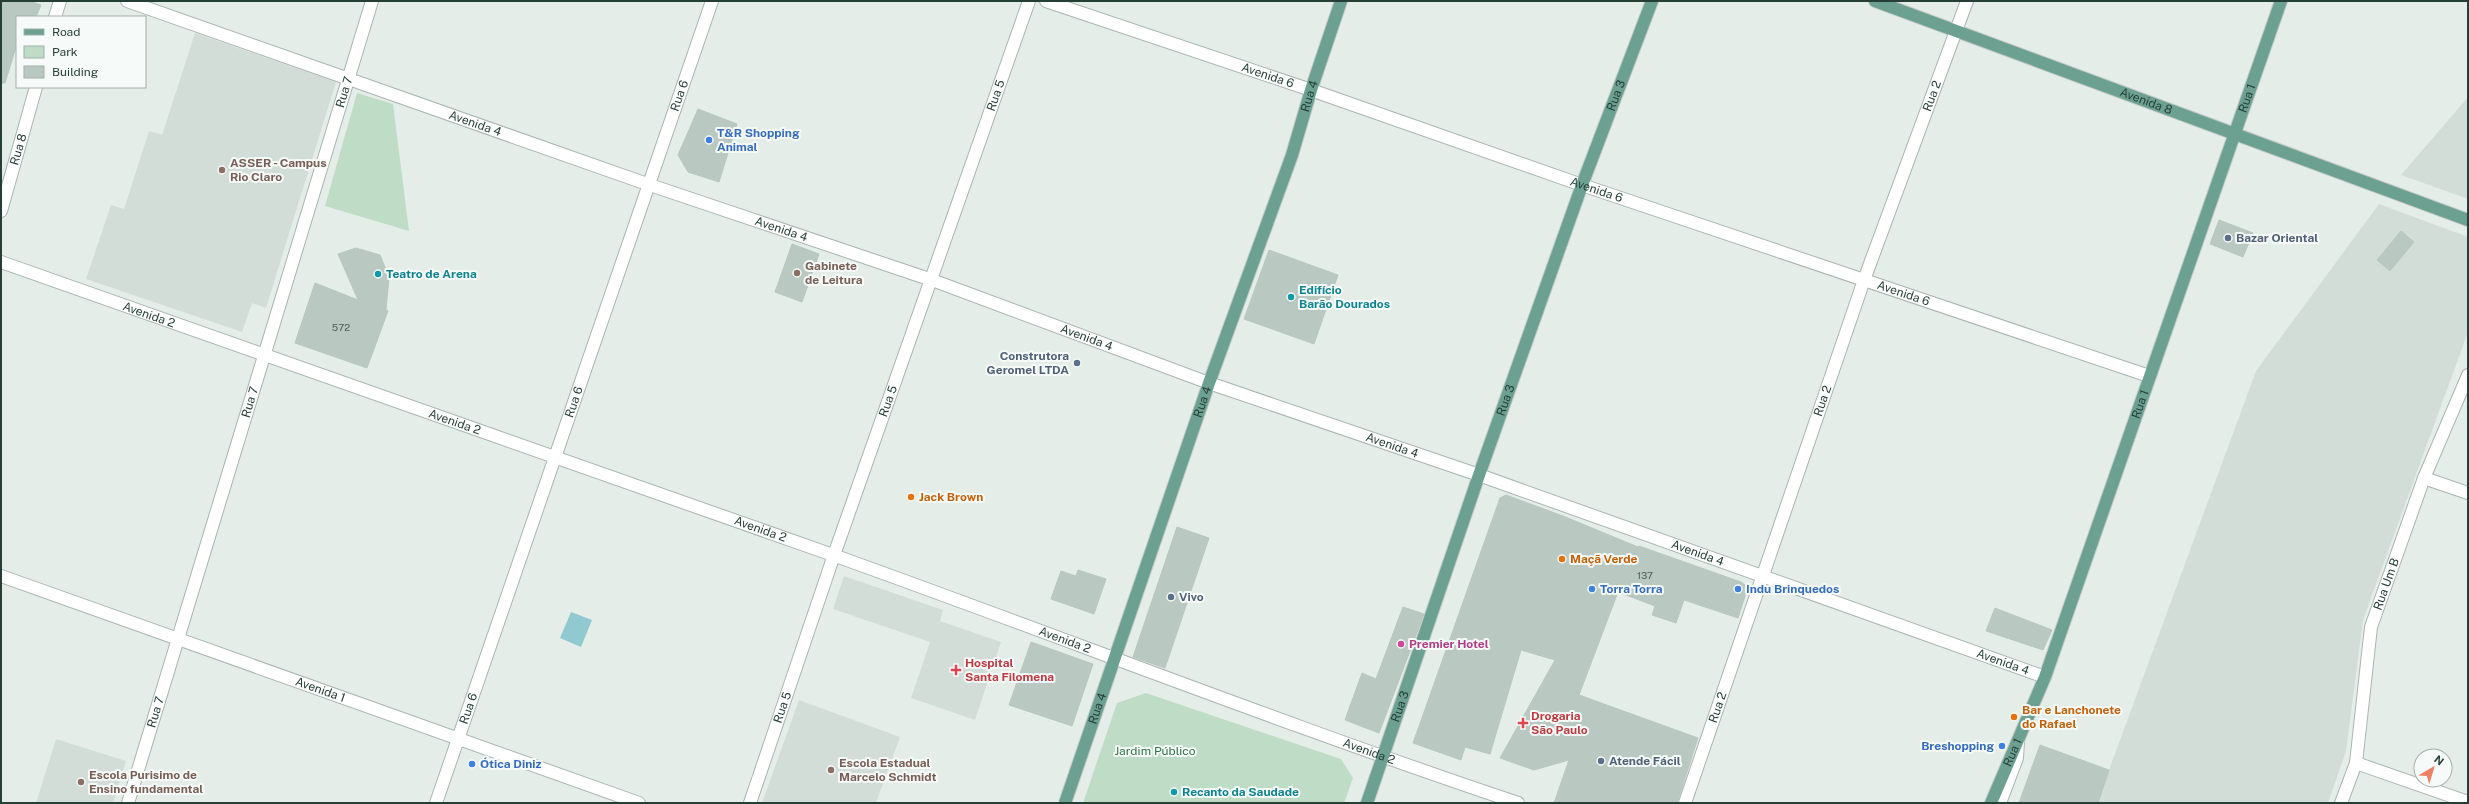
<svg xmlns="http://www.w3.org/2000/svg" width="2469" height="804" font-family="'Public Sans',sans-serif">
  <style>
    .built { fill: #d3ddd8 }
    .green { fill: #bfddc6 }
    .water { fill: #90c9cf }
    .building { fill: #bac8c2; stroke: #b8c7c0 }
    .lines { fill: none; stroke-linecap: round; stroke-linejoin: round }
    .minor-casing { stroke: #a8b5b0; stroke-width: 14 }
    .major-casing { stroke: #c2c9c7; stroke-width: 14 }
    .minor { stroke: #fff; stroke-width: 12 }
    .major { stroke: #6ca191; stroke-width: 12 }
    .shop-dot { fill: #3f7fe0; stroke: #f6faf8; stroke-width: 1.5 }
    .education-dot { fill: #8d6e63; stroke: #f6faf8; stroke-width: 1.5 }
    .service-dot { fill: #5c6f8a; stroke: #f6faf8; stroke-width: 1.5 }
    .culture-dot { fill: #0f9aa8; stroke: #f6faf8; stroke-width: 1.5 }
    .food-dot { fill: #e8710a; stroke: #f6faf8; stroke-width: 1.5 }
    .hotel-dot { fill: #d1479c; stroke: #f6faf8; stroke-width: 1.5 }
    .health-dot { fill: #e0444e; stroke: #f6faf8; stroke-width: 1.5 }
    .labels { text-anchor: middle; stroke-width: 4; stroke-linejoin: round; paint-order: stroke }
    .number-label { font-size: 10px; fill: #4a6159 }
    .street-label { font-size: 12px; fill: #253f36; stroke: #f6faf8 }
    .shop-label { font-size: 12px; font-weight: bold; fill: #366cbe; stroke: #f6faf8; text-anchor: start }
    .education-label { font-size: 12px; font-weight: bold; fill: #785e54; stroke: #f6faf8; text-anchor: start }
    .service-label { font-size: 12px; font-weight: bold; fill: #4e5e75; stroke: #f6faf8; text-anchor: start }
    .culture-label { font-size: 12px; font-weight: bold; fill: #0d838f; stroke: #f6faf8; text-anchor: start }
    .food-label { font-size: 12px; font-weight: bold; fill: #c56008; stroke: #f6faf8; text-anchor: start }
    .hotel-label { font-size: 12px; font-weight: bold; fill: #b23c85; stroke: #f6faf8; text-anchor: start }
    .health-label { font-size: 12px; font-weight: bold; fill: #be3a42; stroke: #f6faf8; text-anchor: start }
    .park-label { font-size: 12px; fill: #317447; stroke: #f6faf8 }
  </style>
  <rect width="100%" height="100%" fill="#e5ede9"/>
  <path class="built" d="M195,33L336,82L266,308L252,303L242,332L86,279L111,205L124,209L149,131L162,135Z
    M2468,97V199L2401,175Z
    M2379,204L2468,237V332L2363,620L2346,751L2328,803H2019L2040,745L2109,770L2256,371Z
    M844,576L943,610L940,621L1001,642L975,720L911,698L930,642L833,609Z
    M799,700L900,737L876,803H762Z
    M56,739L126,761L113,803H36Z"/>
  <path class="green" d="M357,93L393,104L409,231L325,206Z
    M1146,693L1341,759L1353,778L1344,803H1083L1117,703Z"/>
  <path class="water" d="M571,612L592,620L581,647L560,638Z"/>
  <path class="building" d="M1,1H30L41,5L36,17H17V44L5,83H1Z
    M698,109L737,124L719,182L688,172L678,155Z
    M2219,220L2253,233L2243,257L2210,244Z
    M2401,231L2414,242L2390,271L2377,260Z
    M792,244L819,254L802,302L775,292Z
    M356,248L380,255L389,277L386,310L388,311L367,368L295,343L315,283L358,300L338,254Z
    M1269,250L1338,275L1314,344L1244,319Z
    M1506,495L1563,516L1638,547L1639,546L1741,582L1748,587L1738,618L1684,600L1676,623L1652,615L1655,606L1618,592L1579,695L1698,738L1677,803H1554L1569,760L1534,770L1500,758L1555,660L1521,650L1490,754L1465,747L1461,760L1413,743L1500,498Z
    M1177,527L1209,538L1165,668L1133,657Z
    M1078,570L1106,579L1094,614L1051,599L1061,571L1076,576Z
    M1403,607L1424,614L1379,733L1345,720L1362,673L1376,679Z
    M1995,608L2052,630L2043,650L1986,631Z
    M1031,642L1093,664L1072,726L1009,705Z
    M2040,745L2109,770L2098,803H2019Z"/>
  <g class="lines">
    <defs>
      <g id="minor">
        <path id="s1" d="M127,1L650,185L932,280L1209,383L1479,475L2045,677"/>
        <path id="s2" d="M1046,1L1311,90L1582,185L2149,376"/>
        <path d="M55,17L60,1"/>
        <path id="s3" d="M1,211L36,87"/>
        <path id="s4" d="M1,262C278,362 556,456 833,555C1062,637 1288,726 1518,803"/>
        <path d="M2424,478L2468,493"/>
        <path id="s5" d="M1,576L639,803"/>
        <path d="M2356,763L2468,802"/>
        <path id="s6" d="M128,803L372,1"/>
        <path id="s7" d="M436,803L712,1"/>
        <path id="s8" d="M750,803L834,555L1029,1"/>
        <path id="s9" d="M1685,803L1864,280L1967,1"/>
        <path d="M2000,803L2017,758L2018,741"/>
        <path id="s10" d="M2341,803L2356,763L2371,627L2424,478L2468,375"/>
      </g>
      <g id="major">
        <path id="s11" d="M1875,1L2468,220"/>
        <path id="s12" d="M1065,803L1209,383L1292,155L1311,90L1341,1"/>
        <path id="s13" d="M1367,803L1479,475L1582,185L1652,1"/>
        <path id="s14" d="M1991,803L2045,677L2281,1"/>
      </g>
    </defs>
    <use href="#minor" class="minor-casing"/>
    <use href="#major" class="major-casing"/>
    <use href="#minor" class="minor"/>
    <use href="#major" class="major"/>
  </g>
  <g class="shop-dot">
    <circle cx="709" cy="140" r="4"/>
    <circle cx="1592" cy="589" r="4"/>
    <circle cx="1738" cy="589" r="4"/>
    <circle cx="2002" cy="746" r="4"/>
    <circle cx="472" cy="764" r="4"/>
  </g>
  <g class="education-dot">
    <circle cx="222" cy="170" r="4"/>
    <circle cx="797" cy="273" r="4"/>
    <circle cx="831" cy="770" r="4"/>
    <circle cx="81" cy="782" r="4"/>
  </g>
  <g class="service-dot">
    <circle cx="2228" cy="238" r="4"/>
    <circle cx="1077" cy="363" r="4"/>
    <circle cx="1171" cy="597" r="4"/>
    <circle cx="1601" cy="761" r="4"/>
  </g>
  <g class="culture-dot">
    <circle cx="378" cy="274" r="4"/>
    <circle cx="1291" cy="297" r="4"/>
    <circle cx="1174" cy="792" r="4"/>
  </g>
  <g class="food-dot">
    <circle cx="911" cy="497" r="4"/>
    <circle cx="1562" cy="559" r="4"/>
    <circle cx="2014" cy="717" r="4"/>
  </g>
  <circle class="hotel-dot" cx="1401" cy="644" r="4"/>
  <g class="health-dot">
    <path d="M954 664h4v4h4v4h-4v4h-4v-4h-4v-4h4z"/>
    <path d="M1521 717h4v4h4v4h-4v4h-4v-4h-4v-4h4z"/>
  </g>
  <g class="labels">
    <g class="number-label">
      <text x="341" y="331">572</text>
      <text x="1645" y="579">137</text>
    </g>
    <g class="street-label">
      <text dy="4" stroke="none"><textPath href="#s2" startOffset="234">Avenida 6</textPath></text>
      <text dy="4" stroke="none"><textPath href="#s6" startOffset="743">Rua 7</textPath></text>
      <text dy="4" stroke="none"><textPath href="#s7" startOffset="748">Rua 6</textPath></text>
      <text dy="4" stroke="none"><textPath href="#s8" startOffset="749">Rua 5</textPath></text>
      <text dy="4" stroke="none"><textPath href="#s12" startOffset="748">Rua 4</textPath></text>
      <text dy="4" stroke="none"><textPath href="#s13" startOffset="750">Rua 3</textPath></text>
      <text dy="4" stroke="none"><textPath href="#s9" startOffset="749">Rua 2</textPath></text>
      <text dy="4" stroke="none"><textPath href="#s14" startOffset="750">Rua 1</textPath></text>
      <text dy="4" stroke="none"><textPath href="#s11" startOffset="289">Avenida 8</textPath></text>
      <text dy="4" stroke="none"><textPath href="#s1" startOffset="369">Avenida 4</textPath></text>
      <text dy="4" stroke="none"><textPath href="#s3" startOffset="64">Rua 8</textPath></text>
      <text dy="4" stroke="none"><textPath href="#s2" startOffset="582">Avenida 6</textPath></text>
      <text dy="4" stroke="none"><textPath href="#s1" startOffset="693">Avenida 4</textPath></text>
      <text dy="4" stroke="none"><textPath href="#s2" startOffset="906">Avenida 6</textPath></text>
      <text dy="4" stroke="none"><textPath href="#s4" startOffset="157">Avenida 2</textPath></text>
      <text dy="4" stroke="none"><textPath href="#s1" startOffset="1017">Avenida 4</textPath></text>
      <text dy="4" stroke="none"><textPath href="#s13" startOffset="426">Rua 3</textPath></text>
      <text dy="4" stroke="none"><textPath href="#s9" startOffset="425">Rua 2</textPath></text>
      <text dy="4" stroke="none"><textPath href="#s6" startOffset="419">Rua 7</textPath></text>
      <text dy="4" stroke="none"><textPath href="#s7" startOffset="424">Rua 6</textPath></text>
      <text dy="4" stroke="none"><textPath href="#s8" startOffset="425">Rua 5</textPath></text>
      <text dy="4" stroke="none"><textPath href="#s12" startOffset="424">Rua 4</textPath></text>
      <text dy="4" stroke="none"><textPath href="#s14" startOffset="426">Rua 1</textPath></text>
      <text dy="4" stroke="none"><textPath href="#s4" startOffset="481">Avenida 2</textPath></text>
      <text dy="4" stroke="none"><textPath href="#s1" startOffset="1341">Avenida 4</textPath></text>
      <text dy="4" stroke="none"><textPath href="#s4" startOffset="805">Avenida 2</textPath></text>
      <text dy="4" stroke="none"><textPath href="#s1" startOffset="1665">Avenida 4</textPath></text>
      <text dy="4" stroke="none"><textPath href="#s10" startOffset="225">Rua Um B</textPath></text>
      <text dy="4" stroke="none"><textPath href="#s4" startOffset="1129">Avenida 2</textPath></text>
      <text dy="4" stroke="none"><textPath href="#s1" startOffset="1989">Avenida 4</textPath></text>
      <text dy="4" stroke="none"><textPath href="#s5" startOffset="339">Avenida 1</textPath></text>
      <text dy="4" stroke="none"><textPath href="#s13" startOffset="102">Rua 3</textPath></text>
      <text dy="4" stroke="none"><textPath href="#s9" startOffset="101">Rua 2</textPath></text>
      <text dy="4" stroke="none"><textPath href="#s8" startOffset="101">Rua 5</textPath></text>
      <text dy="4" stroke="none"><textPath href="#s12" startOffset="100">Rua 4</textPath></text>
      <text dy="4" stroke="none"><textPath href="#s7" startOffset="100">Rua 6</textPath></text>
      <text dy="4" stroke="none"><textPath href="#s6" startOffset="95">Rua 7</textPath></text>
      <text dy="4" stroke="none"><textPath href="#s4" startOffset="1453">Avenida 2</textPath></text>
      <text dy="4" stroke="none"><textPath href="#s14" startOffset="55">Rua 1</textPath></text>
    </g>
    <g class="shop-label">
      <text x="717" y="137">T&amp;R Shopping<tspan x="717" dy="14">Animal</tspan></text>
      <text x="1600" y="593">Torra Torra</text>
      <text x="1746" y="593">Indu Brinquedos</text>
      <text x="1994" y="750" text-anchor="end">Breshopping</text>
      <text x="480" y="768">Ótica Diniz</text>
    </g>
    <g class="education-label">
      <text x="230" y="167">ASSER - Campus<tspan x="230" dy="14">Rio Claro</tspan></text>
      <text x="805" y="270">Gabinete<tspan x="805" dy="14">de Leitura</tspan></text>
      <text x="839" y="767">Escola Estadual<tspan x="839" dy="14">Marcelo Schmidt</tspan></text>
      <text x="89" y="779">Escola Purisimo de<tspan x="89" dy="14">Ensino fundamental</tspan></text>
    </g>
    <g class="service-label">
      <text x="2236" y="242">Bazar Oriental</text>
      <text x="1069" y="360" text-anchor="end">Construtora<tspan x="1069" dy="14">Geromel LTDA</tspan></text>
      <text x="1179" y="601">Vivo</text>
      <text x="1609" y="765">Atende Fácil</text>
    </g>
    <g class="culture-label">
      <text x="386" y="278">Teatro de Arena</text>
      <text x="1299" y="294">Edifício<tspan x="1299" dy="14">Barão Dourados</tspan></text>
      <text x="1182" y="796">Recanto da Saudade</text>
    </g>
    <g class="food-label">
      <text x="919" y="501">Jack Brown</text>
      <text x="1570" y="563">Maçã Verde</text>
      <text x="2022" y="714">Bar e Lanchonete<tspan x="2022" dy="14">do Rafael</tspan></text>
    </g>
    <g class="hotel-label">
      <text x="1409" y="648">Premier Hotel</text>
    </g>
    <g class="health-label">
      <text x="965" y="667">Hospital<tspan x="965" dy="14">Santa Filomena</tspan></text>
      <text x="1531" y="720">Drogaria<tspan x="1531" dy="14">São Paulo</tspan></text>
    </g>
    <g class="park-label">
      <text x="1155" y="755">Jardim Público</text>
    </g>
  </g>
  <rect width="2469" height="804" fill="none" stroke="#253f36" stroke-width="4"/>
  <rect x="16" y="16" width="130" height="72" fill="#f6faf8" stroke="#a2afaa"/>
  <rect x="24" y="29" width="20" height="6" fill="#6ca191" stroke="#a2afaa"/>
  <text x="52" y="36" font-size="12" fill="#253f36">Road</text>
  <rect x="24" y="46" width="20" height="12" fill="#bfddc6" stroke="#a2afaa"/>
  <text x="52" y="56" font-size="12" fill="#253f36">Park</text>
  <rect x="24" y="66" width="20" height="12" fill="#bac8c2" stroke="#a2afaa"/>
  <text x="52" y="76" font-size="12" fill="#253f36">Building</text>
  <g transform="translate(2433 768) rotate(38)"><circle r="19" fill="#f6faf8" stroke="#a2afaa"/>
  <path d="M0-3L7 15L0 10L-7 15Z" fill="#eb8065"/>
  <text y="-6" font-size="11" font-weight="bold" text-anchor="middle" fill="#253f36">N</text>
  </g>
</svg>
